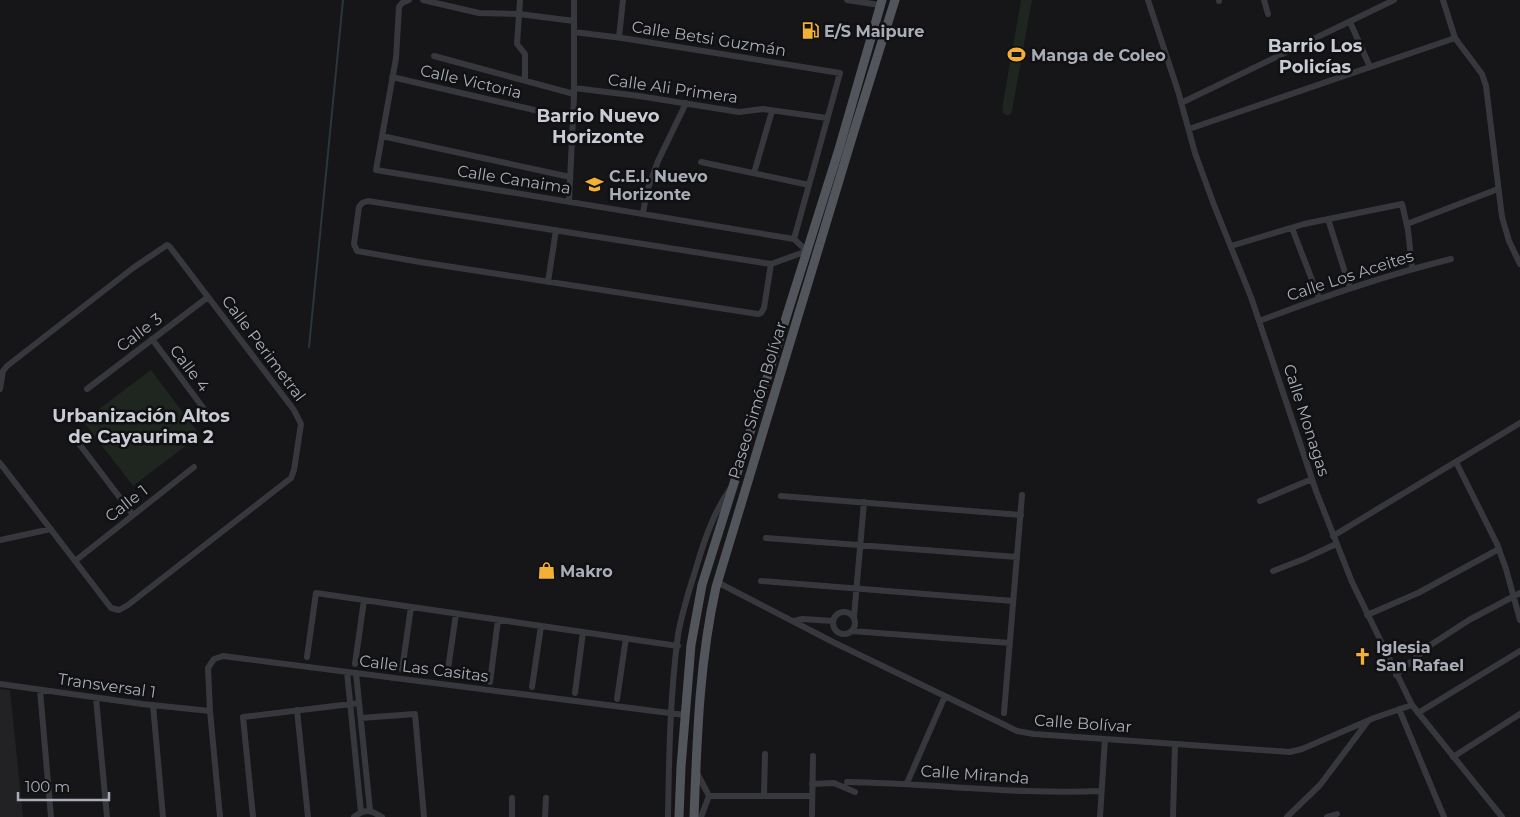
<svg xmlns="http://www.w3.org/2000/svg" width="1520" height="817" font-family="Montserrat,sans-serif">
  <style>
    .built { fill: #222225 }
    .green { fill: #1e261f }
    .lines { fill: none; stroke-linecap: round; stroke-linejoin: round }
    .stream { stroke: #2c353c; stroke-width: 2 }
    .minor { stroke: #37383d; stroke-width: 6 }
    .major { stroke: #53555c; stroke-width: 9 }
    .labels { text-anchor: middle; stroke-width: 5; stroke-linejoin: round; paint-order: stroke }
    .poi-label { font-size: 16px; font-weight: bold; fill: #a8adb8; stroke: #111113; text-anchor: start }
    .street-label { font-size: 16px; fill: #a8adb8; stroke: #111113 }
    .neighbourhood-label { font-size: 18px; font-weight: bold; fill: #c9ccd4; stroke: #111113 }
  </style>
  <rect width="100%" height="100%" fill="#161618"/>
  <path class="built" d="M0,689L10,690L23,817H0Z"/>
  <path class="green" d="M1021,0H1032L1012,111L1010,115H1006L1003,113L1002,109Z
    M151,370L200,435L133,486L83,421Z"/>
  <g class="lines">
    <path class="stream" d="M309,347L343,0"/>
    <path class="minor" d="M409,0L402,3L399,7L396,58L376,170L794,239L807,251L771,264L368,201L362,203L359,207L354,244L357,251L420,262L758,314L761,313L764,308L771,264
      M423,0L479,13L519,14L574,21
      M520,0L517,44L525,54V80
      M847,0L880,5
      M1148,0L1178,91L1195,153L1214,205L1251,297L1316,491L1352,582L1412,705L1502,817
      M1219,0V1
      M1264,0L1268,14
      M1443,0L1455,38L1482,74L1486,86L1502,217L1509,241L1520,264
      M1350,22L1370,67
      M574,32L622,38L840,73L794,239
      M619,37L623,0
      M434,56L574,94
      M392,77L573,119
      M574,88L639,96L739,112L763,109L827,118
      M1181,103L1394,0
      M1189,129L1455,38
      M382,136L570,177
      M701,162L809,185
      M754,173L772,111
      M569,202L574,97V0
      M643,213L647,191L658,161L686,103
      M1328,219L1350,288
      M1407,224L1498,189
      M1292,228L1319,298
      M1231,246L1304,224L1402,204L1408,230L1412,268
      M548,282L556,230
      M1259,321C1322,297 1386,275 1451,259
      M152,339L207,413
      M0,389L3,371L7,366L133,268L167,245L170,247L294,410L301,424L294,470L291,478L128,605L119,610L111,608L0,463
      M87,389L208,297
      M80,445L133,515
      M1456,462L1497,544L1506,569L1520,620
      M781,496L1021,515
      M1260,501L1312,479
      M1333,536L1520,423
      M766,538L1017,557
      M0,540L51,529
      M75,561L194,467
      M1273,571L1304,559L1336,544
      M761,581L1013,601
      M717,582L835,643L1007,726L1017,731L1034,734L1290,752L1302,749L1374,718L1412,705
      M833 623a11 11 0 1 1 22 0a11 11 0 1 1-22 0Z
      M1367,615L1418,593L1499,549
      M854,617L864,502
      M794,621L802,619L833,621
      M852,631L1010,643
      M307,657L316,593L678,646
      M355,664L364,600
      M402,670L411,607
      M347,672L361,812
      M356,673L370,810
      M1396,675L1429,646L1469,620L1520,593
      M447,676L456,614
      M490,682L498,620
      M0,684L142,704L210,711
      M532,687L541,626
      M40,690L51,817
      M575,693L583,632
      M96,698L107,817
      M617,699L626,638
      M153,705L163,817
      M1399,709L1444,817
      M297,710L308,817
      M1004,713L1022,495
      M1418,713L1520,651
      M361,718L415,714L424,817
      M1453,757L1520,714
      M697,773L709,796
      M847,782C932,783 1017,795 1101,791
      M907,783L945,696
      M812,784L834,783L855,792
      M709,796H812
      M764,796L765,754
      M812,815L813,756
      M220,817L210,711L208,668L214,659L223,656L685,715
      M253,817L243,717L359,703
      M354,817C366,808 370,810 382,817
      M512,817V798
      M545,817L546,798
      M668,817C669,757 670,695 678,635C682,611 690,588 697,565C705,538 714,512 730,489
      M701,817L709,796
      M1100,817L1105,739
      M1173,817L1175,744
      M1287,817L1320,785L1368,721
      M1327,817L1337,814"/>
    <path class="major" d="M679,817L681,767L691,645L702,585L839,149L882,0
      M694,817C697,740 699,663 716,587L854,131L895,0"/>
  </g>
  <defs>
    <symbol id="fuel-bare" viewBox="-9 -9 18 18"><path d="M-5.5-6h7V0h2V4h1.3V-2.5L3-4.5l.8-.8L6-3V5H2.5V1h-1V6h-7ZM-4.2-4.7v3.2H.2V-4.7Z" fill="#f2b134" stroke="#111113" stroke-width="2.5" paint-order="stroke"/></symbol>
    <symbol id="stadium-bare" viewBox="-9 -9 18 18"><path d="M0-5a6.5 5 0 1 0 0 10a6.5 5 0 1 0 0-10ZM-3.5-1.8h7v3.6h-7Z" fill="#f2b134" stroke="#111113" stroke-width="2.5" paint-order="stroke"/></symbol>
    <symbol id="school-bare" viewBox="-9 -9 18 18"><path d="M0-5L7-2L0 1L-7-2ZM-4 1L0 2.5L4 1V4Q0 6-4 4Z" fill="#f2b134" stroke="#111113" stroke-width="2.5" paint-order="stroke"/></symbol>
    <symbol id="shop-bare" viewBox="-9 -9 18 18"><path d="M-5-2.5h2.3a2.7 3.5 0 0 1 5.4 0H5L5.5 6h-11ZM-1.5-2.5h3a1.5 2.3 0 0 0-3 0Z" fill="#f2b134" stroke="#111113" stroke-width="2.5" paint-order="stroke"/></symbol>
    <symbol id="church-bare" viewBox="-9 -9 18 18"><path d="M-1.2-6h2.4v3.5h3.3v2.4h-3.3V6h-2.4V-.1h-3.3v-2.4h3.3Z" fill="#f2b134" stroke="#111113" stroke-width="2.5" paint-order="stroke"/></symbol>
  </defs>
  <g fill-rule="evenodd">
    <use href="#fuel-bare" x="798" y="18" width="25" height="25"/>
    <use href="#stadium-bare" x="1004" y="42" width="25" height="25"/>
    <use href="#school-bare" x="582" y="172" width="25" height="25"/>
    <use href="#shop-bare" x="534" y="558" width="25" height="25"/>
    <use href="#church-bare" x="1350" y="644" width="25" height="25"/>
  </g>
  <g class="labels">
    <g class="poi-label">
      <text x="824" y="37">E/S Maipure</text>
      <text x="1031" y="61">Manga de Coleo</text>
      <text x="609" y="182">C.E.I. Nuevo<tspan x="609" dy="18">Horizonte</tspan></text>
      <text x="560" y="577">Makro</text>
      <text x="1376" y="653">Iglesia<tspan x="1376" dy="18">San Rafael</tspan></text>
    </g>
    <g class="street-label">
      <text transform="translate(709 38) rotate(9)" y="6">Calle Betsi Guzmán</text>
      <text transform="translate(471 81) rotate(13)" y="6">Calle Victoria</text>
      <text transform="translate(673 88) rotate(8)" y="6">Calle Ali Primera</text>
      <text transform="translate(514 179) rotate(9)" y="6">Calle Canaima</text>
      <text transform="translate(1350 275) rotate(-18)" y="6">Calle Los Aceites</text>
      <text transform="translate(139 332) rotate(-37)" y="6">Calle 3</text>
      <text transform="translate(264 348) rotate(53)" y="6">Calle Perimetral</text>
      <text transform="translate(190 368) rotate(53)" y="6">Calle 4</text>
      <text transform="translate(757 400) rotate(-73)" y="6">Paseo Simón Bolívar</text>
      <text transform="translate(1307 420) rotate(72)" y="6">Calle Monagas</text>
      <text transform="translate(126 503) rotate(-38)" y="6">Calle 1</text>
      <text transform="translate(424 668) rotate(7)" y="6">Calle Las Casitas</text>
      <text transform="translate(107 685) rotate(8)" y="6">Transversal 1</text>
      <text transform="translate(1083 723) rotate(4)" y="6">Calle Bolívar</text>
      <text transform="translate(975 774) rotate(4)" y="6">Calle Miranda</text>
    </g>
    <g class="neighbourhood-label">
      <text x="1315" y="52">Barrio Los<tspan x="1315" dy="21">Policías</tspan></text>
      <text x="598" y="122">Barrio Nuevo<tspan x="598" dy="21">Horizonte</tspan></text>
      <text x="141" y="422">Urbanización Altos<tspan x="141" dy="21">de Cayaurima 2</tspan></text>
    </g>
  </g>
  <path d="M18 792v8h91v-8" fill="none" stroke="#a8adb8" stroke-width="2.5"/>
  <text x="25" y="792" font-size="15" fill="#a8adb8" stroke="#111113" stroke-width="4" paint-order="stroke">100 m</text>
</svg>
